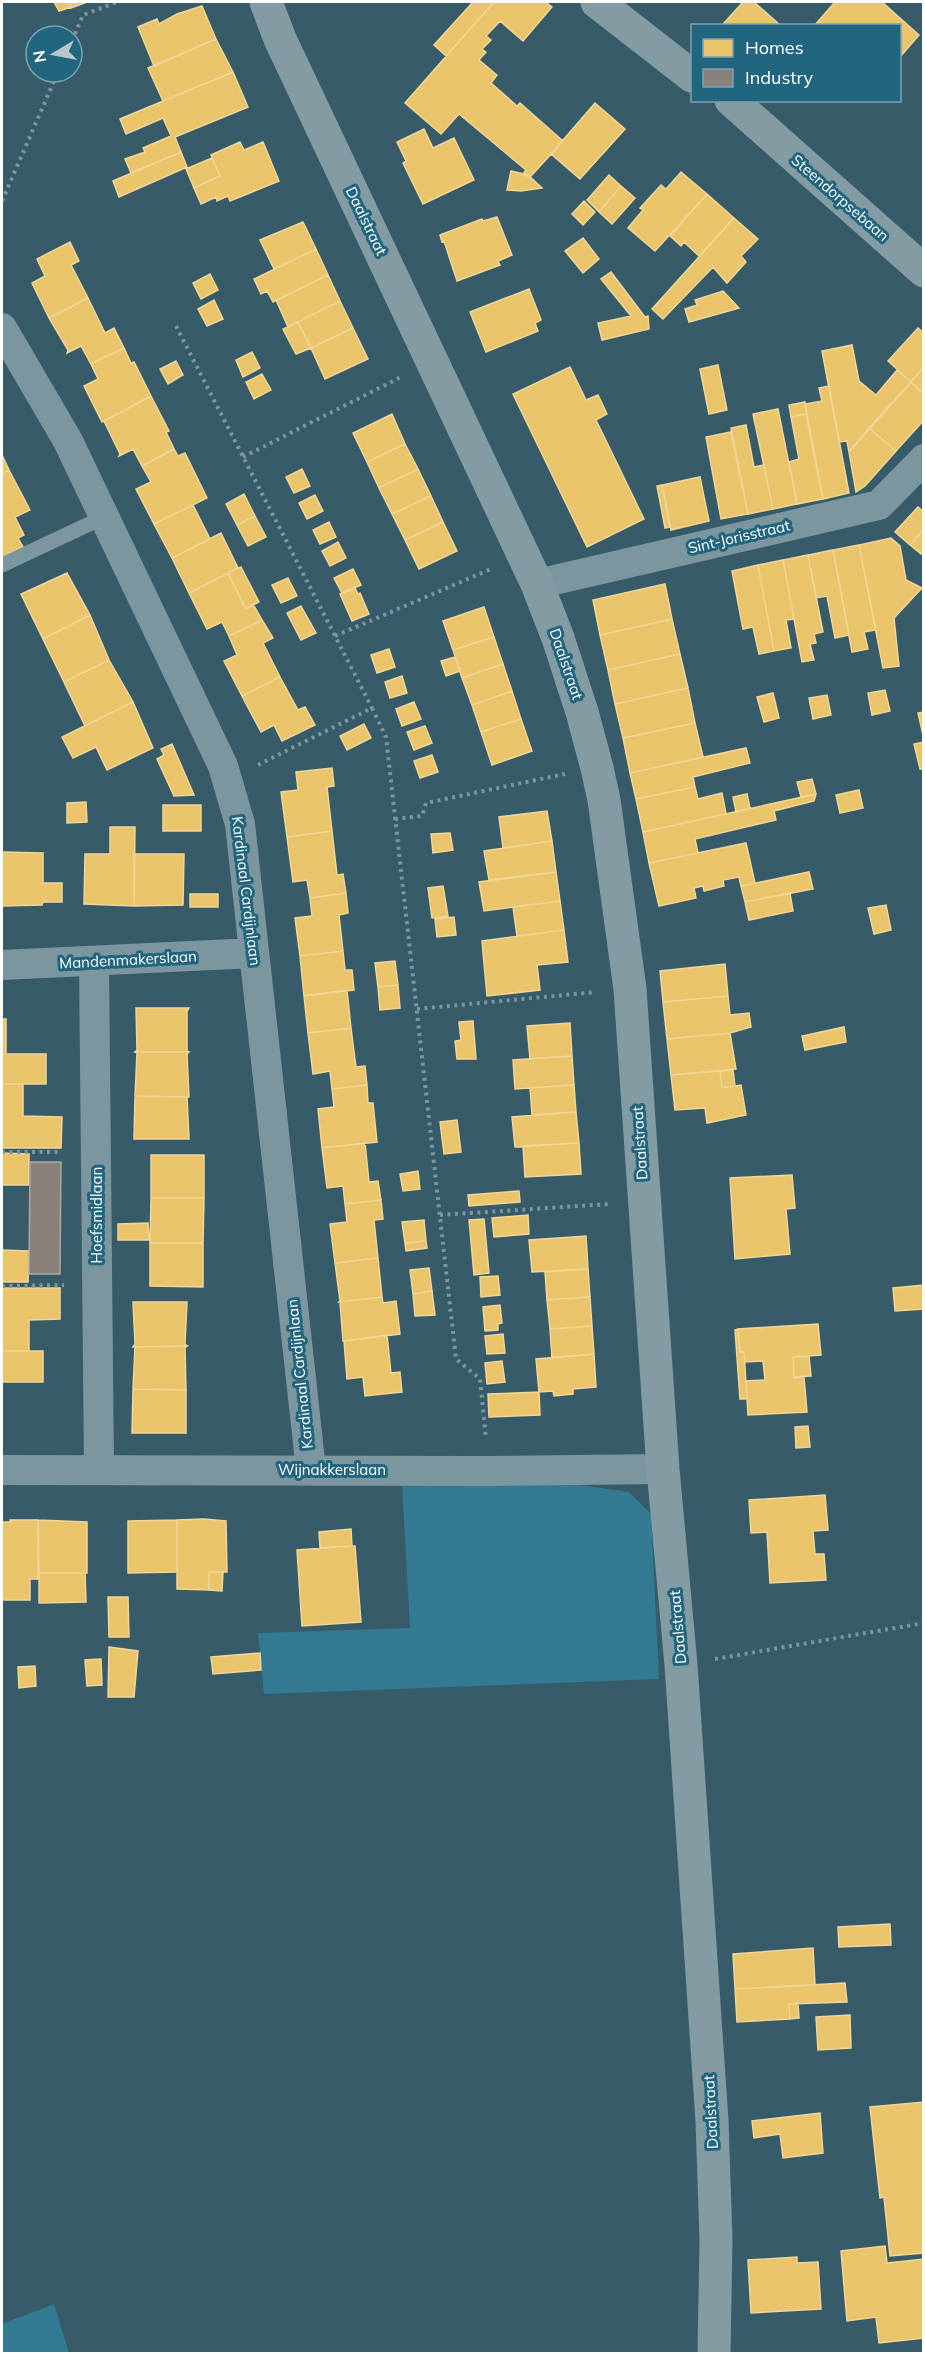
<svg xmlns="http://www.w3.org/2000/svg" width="925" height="2355" font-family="Mulish,sans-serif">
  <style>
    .green { fill: #337a93 }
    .homes { fill: #e9c46a; stroke: #f0d697; stroke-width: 1.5 }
    .industry { fill: #8a817c; stroke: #ada7a3; stroke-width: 1.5 }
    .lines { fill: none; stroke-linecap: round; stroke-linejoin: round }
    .path { stroke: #7c96a0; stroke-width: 4; stroke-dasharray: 3 4.5; stroke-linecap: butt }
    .lane { stroke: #7c96a0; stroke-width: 15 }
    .street { stroke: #7c96a0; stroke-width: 30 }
    .secondary { stroke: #839ca4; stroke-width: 33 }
    .labels { text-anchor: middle; stroke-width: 6; stroke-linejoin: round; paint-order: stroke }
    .street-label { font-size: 15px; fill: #fff; stroke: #22657e }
  </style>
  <rect width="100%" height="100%" fill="#375b69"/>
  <path class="green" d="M566,1483L629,1492L651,1514L659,1679L264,1694L258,1633L410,1628L402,1484Z
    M54,2304L69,2353H2V2324Z"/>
  <path class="homes" d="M54,2H69L71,7L59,11Z
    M69,2H87L71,8Z
    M473,2H494L446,56L434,45Z
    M494,2H545L552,7L523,41L500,21L486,36L491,40L482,49L486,52L479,60L497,75L491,83L517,106L520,103L563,141L530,177L523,174L526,170L459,114L441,134L405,103Z
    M743,2H754L781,26H724L723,24Z
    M835,2H882L919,35L900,57V26H814Z
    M202,6L216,39L154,66L138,27L157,19L159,24L177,14Z
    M216,39L233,72L163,101L148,68Z
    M233,72L248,107L175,137L181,152L131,173L125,159L145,152L143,148L171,136L163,118L126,134L120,119Z
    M595,103L625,129L580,179L551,154Z
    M424,129L433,148L454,138L474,180L423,204L403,163L406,161L397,142Z
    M240,142L244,150L263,142L279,181L230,201L228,196L217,201L216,197L201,204L194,188L220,176L211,155Z
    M181,152L187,167L119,197L113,181Z
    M212,158L220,176L194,188L186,169Z
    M511,171L528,175L542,188L521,191L507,190Z
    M681,172L707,194L655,251L628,228L643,210L640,208L661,185L666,189Z
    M609,175L621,186L599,212L587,200Z
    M621,186L635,198L612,224L599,212Z
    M707,194L734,218L699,256L684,242L681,246L670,236Z
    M584,201L595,212L583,225L572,214Z
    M497,217L512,255L498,261L500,265L457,281L444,241L442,242L440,235L482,219L483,221Z
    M734,218L758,239L741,256L746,262L727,283L713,267L663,319L652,309Z
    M303,222L316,249L274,269L260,240Z
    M583,238L599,259L583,273L565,251Z
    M70,242L79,261L71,265L88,298L49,318L32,283L45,276L37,259Z
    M316,249L328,275L273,302L267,291L261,294L254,279Z
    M611,272L645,317L648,316L649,329L602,340L598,323L631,316L601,279Z
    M210,274L218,290L201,299L193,283Z
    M328,275L340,301L288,327L276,300Z
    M529,289L541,320L535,323L538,331L486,352L470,312Z
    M723,291L739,308L689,322L685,309L697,305L695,300Z
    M88,298L105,333L114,328L124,348L91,364L81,346L67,353L68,350L49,318Z
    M214,300L223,319L207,326L198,309Z
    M340,301L353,328L311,348L298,322Z
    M298,322L311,348L296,354L283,329Z
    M353,328L368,359L325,379L311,348Z
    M918,328L924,333V367L911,382L888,361Z
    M852,345L859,381L876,395L897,370L911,382L849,452L847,441L839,442L822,351Z
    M124,348L131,363L134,362L151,396L102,422L84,386L98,379L91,364Z
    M252,352L260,368L243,377L236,360Z
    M176,361L183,375L168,384L160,369Z
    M718,365L727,410L709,414L700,369Z
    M570,367L586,400L598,395L607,414L596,420L644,519L587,547L513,394Z
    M924,367V394L911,382Z
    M262,374L271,390L254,399L246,382Z
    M911,382L924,394V420L896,451L869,428Z
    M829,386L849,493L823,499L805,404L822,401L819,388Z
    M151,396L169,431L166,432L174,449L142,466L133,449L119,456L120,454L104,421Z
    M805,402L806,414L791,417L789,405Z
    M778,409L797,504L773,509L753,414Z
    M392,414L405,444L367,462L353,433Z
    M806,414L823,499L797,504L789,462L799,459L791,417Z
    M746,425L754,467L763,465L764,467L773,509L748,514L731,428Z
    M869,428L896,451L865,486L856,492L849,452Z
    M731,432L748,514L721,519L706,437Z
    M405,444L418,469L379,488L367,462Z
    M174,449L178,456L185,453L207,498L154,524L136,489L151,482L142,466Z
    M2,455L9,470L2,474Z
    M302,469L310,486L294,493L286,477Z
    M418,469L431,496L392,514L379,488Z
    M9,470L30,510L15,517L24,535L18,538L23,547L2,557V474Z
    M700,477L709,521L671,530L662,485Z
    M662,485L670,527L665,528L657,486Z
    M244,494L255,516L237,525L226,504Z
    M315,495L323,511L307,519L299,503Z
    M431,496L443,522L405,540L392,514Z
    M193,505L210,539L172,558L154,524Z
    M918,507L924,512V529L910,545L895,532Z
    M255,516L266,537L248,546L237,525Z
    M329,522L336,537L320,544L313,530Z
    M443,522L457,551L419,569L405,540Z
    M924,529V551L921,554L910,545Z
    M221,533L238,568L189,593L172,558Z
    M891,538L900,546L906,580L922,588L894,618L899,666L883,668L859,545Z
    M338,542L346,558L330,566L322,551Z
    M859,545L876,630L864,632L868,649L852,652L833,550Z
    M833,550L849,635L835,638L827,596L816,598L808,555Z
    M808,555L823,632L814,634L816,643L810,644L814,660L802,662L783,560Z
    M783,560L794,619L786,620L791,648L774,651L758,565Z
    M758,565L774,651L759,654L753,627L743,629L732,571Z
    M241,567L259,602L246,609L228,573Z
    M353,569L361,585L342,593L334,578Z
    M67,573L90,615L43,639L21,594Z
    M228,573L246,609L253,604L262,620L229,636L222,622L207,629L189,593Z
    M288,578L297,596L281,603L272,585Z
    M665,584L672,619L600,635L593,600Z
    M355,588L358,594L360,593L369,614L352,621L340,594Z
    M301,606L316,633L301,640L287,613Z
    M484,607L494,637L453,650L443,621Z
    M90,615L109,660L64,682L43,639Z
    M672,619L680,654L608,670L600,635Z
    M262,620L273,638L263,643L280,677L242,696L224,661L237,655L229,636Z
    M494,637L503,664L462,678L453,650Z
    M389,649L395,667L377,673L371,655Z
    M680,654L688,688L615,704L608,670Z
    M455,657L460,671L446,676L441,661Z
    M109,660L133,702L85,726L64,682Z
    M503,664L512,691L472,705L462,678Z
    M402,676L407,693L390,698L385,682Z
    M280,677L298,710L305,707L315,725L282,741L274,725L261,732L242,696Z
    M688,688L695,723L623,738L615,704Z
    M885,690L890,711L872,715L868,693Z
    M512,691L521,719L481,732L472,705Z
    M773,693L779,718L764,722L757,697Z
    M827,695L831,715L813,719L809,698Z
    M133,702L153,748L107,770L96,747L73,758L62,737Z
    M414,702L421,719L402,726L396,709Z
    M924,712V735H923L918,713Z
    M521,719L532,751L492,765L481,732Z
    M695,723L703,757L630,773L623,738Z
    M364,724L371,738L347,750L340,736Z
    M425,726L432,743L414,750L407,732Z
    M924,742V769H920L914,744Z
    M172,744L194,795L174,796L157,759L164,755L161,749Z
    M746,748L750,763L693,777L695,787L636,799L630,773Z
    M432,755L438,772L420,778L414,761Z
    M332,768L334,786L327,787L332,831L287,837L281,792L298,790L296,772Z
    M812,779L816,794L801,797L797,782Z
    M695,787L698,799L722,793L726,814L643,832L636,799Z
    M859,790L863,808L840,813L836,795Z
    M747,794L750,808L736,812L733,797Z
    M816,794L814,801L774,811L776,820L695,839L698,853L649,863L643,832Z
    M86,802L87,822L67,823V803Z
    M163,805H201V831H163Z
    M547,811L552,841L503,848L499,817Z
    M110,827H135L134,906L84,904L85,854H110Z
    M332,831L337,875L343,874L346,893L310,898L307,880L293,882L287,837Z
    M450,833L453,850L433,853L431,834Z
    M552,841L556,872L489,880L484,851Z
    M746,843L755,883L741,886L739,877L723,880L724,886L704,891L703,886L694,888L696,898L659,906L649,863Z
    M2,852L43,853V883H62V902H43L42,905L2,906Z
    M134,854H184L183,905L134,906Z
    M556,872L560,901L484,911L479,882Z
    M809,872L813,889L745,902L741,886Z
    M443,886L448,916L432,918L428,888Z
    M346,893L348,913L339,915L343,951L300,956L295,918L312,916L310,898Z
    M790,893L793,911L749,920L745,902Z
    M190,894H218V907H190Z
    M560,901L564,930L517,936L513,907Z
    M886,905L891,930L874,934L868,908Z
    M454,917L456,935L437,937L435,919Z
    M564,930L568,962L537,965L540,990L487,996L482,941Z
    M343,951L345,970H352L354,990L304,996L300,956Z
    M395,961L398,985L378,987L375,963Z
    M725,964L728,996L663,1002L660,971Z
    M398,985L400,1008L380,1010L378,987Z
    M347,990L351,1028L308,1033L304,996Z
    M728,996L730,1015L749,1013L751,1027L730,1033L667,1039L663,1002Z
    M136,1008H189L187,1011V1051L189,1052H135L137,1050Z
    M2,1019H6V1054H46V1084H2Z
    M473,1021L476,1059H457L455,1041L461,1040L459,1022Z
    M570,1023L572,1056L530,1059L527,1026Z
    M844,1027L846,1042L805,1050L802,1036Z
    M351,1028L356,1067L365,1066L367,1085L332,1089L330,1071L313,1074L308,1033Z
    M730,1033L736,1069L671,1075L667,1039Z
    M135,1052H189L187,1054L189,1097L135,1096L137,1053Z
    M572,1056L574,1085L515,1089L513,1060Z
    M733,1070L735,1086L722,1088L720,1071Z
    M720,1071L722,1088L741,1085L746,1115L707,1123L705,1108L675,1110L671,1075Z
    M2,1084H23V1116L62,1117L61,1148H2Z
    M367,1085L368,1103H373L377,1142L322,1148L318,1109L334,1107L332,1089Z
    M574,1085L576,1112L532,1115L530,1088Z
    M135,1096L187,1097L189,1139H134Z
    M576,1112L579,1143L515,1147L512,1117Z
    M457,1120L461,1152L444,1154L440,1122Z
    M365,1143L369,1182L378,1181L381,1200L345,1204L343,1186L327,1188L322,1148Z
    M579,1143L581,1174L525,1177L523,1146Z
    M2,1153L29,1154V1185H2Z
    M151,1155H204V1198H151Z
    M418,1171L420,1189L403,1191L400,1174Z
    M792,1175L795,1208L786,1209L790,1254L735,1259L730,1178Z
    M519,1191L520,1202L469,1206L468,1195Z
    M151,1198H204L203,1243H150Z
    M381,1200L383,1219L374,1220L378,1258L335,1263L330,1224L347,1222L345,1204Z
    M528,1215L529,1234L494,1237L492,1218Z
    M484,1219L489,1273L474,1275L469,1220Z
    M424,1220L426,1241L405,1243L402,1222Z
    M148,1223L149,1240H118V1224Z
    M586,1236L588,1269L532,1272L529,1240Z
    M426,1241L427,1248L406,1251L405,1243Z
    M150,1243H203V1287L150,1286Z
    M2,1250L29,1251L28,1282H2Z
    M378,1258L382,1297L339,1302L340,1301L335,1263Z
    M429,1268L432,1291L413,1294L410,1270Z
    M588,1269L590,1297L547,1300L545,1272Z
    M498,1276L500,1295L481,1297L480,1277Z
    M924,1285V1309L895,1311L893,1288Z
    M2,1288H60V1319L29,1320V1351H2Z
    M432,1291L435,1315L415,1316L413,1294Z
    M382,1297L383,1303L396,1301L400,1334L343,1341L340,1302H339Z
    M590,1297L592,1326L550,1329L547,1300Z
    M133,1302H187L185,1344L187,1346L133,1347L135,1344Z
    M500,1305L502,1323L498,1324V1330L485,1331L483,1307Z
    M818,1324L821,1355L793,1357L794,1378L804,1377L807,1412L748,1415L746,1381L765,1380L763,1361L745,1362L744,1352H740L738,1329Z
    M592,1326L594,1354L552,1358L550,1329Z
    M738,1329L740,1352H744L747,1399H740L735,1330Z
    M503,1334L505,1353L487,1354L485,1336Z
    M387,1335L391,1373L400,1372L402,1392L365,1396L363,1377L347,1379L344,1341Z
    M187,1346L185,1348L186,1390L133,1389L135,1347Z
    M2,1351H43V1382H2V1416Z
    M594,1354L596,1387L573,1389V1394L554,1396L553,1391L539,1392L536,1359Z
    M809,1356L811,1376L794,1377L793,1357Z
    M502,1361L505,1382L487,1384L485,1363Z
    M133,1389L186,1390V1433H132Z
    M539,1392L540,1415L489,1417L488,1394Z
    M808,1426L810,1447L796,1448L795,1427Z
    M825,1495L828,1530L813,1531L815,1554H824L826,1580L770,1583L767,1532L751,1533L749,1500Z
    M204,1519L226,1521L227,1572H209V1590L177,1589V1520Z
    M10,1520H38V1579H30V1600H2V1522H11Z
    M38,1520L87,1522V1573H39Z
    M177,1520V1572L128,1573V1521Z
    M351,1529L352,1546L320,1548L319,1532Z
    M352,1546H355L361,1622L302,1626L297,1550Z
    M209,1572H223L222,1591L209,1590Z
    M39,1573H85L86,1602L39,1603Z
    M108,1597H128L129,1637H109Z
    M109,1647L138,1651L134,1697H108Z
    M260,1653L261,1670L213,1674L211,1657Z
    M101,1659L102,1685L87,1686L85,1660Z
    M35,1666L36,1686L19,1688L18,1667Z
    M890,1924L891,1945L839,1947L838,1927Z
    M813,1948L815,1985L735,1989L733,1954Z
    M845,1983L847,2002L789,2004L790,2019L737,2022L735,1989Z
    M798,2003L799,2018L790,2019L789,2004Z
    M850,2015L851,2048L818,2050L816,2017Z
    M924,2102V2253L890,2256L884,2197L880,2198L870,2107Z
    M820,2113L823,2153L783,2158L780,2134L754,2138L752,2121Z
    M885,2246L887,2263L924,2259V2338L879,2343L876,2317L847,2321L841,2251Z
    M797,2257V2263L818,2262L821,2309L751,2313L748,2260Z"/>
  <path class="industry" d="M30,1162H61L60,1274H29Z"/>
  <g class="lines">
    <path class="path" d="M72,41L83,15L117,2
      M2,201L58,72
      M176,326L372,708
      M243,457L403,376
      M335,636L491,569
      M258,765L372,708L386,737L456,1359L480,1379L486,1439
      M395,819L422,816L426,803L565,774
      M417,1009L596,992
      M2,1152H62
      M440,1215L610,1204
      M2,1286L64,1285
      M715,1659L924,1623"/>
    <path class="lane" d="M2,565L104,517"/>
    <path class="street" d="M2,328L68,441L223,766L240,824L311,1470
      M537,584L879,505L924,459
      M94,962L99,1469
      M2,965L254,953
      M2,1470L488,1471L663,1469"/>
    <path class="secondary" d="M266,2L280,39L537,584L558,638L582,712L597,768L604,800L630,989L663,1469L681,1665L712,2121L716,2240L714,2354
      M597,2L692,76
      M731,100L924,271"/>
  </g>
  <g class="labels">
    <g class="street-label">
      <text transform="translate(840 198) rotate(41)" y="5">Steendorpsebaan</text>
      <text transform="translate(366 221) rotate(64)" y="5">Daalstraat</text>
      <text transform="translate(739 537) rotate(-13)" y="5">Sint-Jorisstraat</text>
      <text transform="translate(566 664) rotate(71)" y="5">Daalstraat</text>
      <text transform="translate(246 891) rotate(83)" y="5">Kardinaal Cardijnlaan</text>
      <text transform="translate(128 960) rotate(-3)" y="5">Mandenmakerslaan</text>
      <text transform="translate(640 1143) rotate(-94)" y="5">Daalstraat</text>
      <text transform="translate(97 1215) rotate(-90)" y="5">Hoefsmidlaan</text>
      <text transform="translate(300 1374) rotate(-96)" y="5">Kardinaal Cardijnlaan</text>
      <text x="332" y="1475">Wijnakkerslaan</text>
      <text transform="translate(678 1627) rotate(-95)" y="5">Daalstraat</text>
      <text transform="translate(711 2112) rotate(-93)" y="5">Daalstraat</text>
    </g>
  </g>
  <rect width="925" height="2355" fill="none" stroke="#ffffff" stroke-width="6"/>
  <rect x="691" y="24" width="210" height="78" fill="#22657e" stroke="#7aa3b2" stroke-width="1.5"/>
  <rect x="703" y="39" width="30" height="18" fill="#e9c46a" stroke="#7aa3b2" stroke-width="1.5"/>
  <text x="745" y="54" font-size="18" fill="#ffffff">Homes</text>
  <rect x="703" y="69" width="30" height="18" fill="#8a817c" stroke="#7aa3b2" stroke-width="1.5"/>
  <text x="745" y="84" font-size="18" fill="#ffffff">Industry</text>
  <g transform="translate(54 54) rotate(260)"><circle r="28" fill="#22657e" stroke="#7aa3b2" stroke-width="1.5"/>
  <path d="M0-4.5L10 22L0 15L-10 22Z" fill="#b9c6ca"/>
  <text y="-9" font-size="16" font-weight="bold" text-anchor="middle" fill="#ffffff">N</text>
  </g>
</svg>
